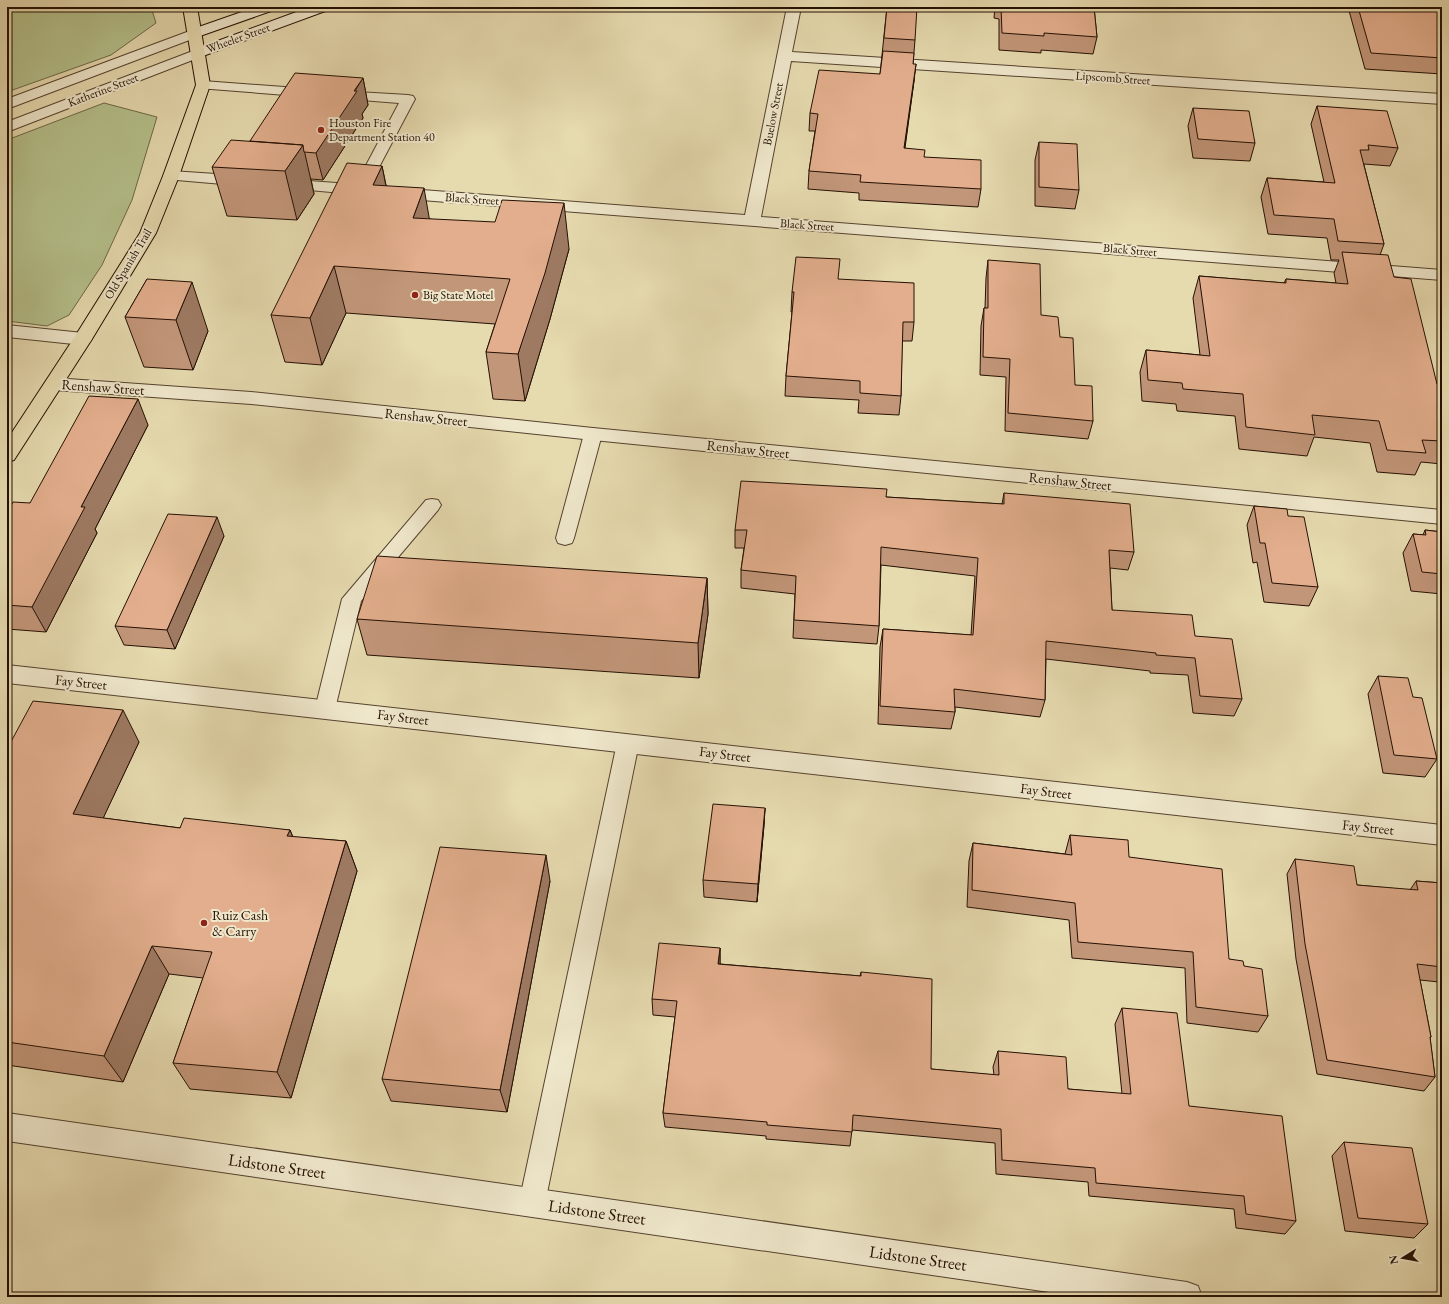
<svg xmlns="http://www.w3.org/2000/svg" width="1449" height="1304" font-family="'EB Garamond',serif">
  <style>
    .green { fill: #b5c08b; stroke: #6d6847 }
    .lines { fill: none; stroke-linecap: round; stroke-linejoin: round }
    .service-casing { stroke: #55422e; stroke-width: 2 }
    .minor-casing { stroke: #55422e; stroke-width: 2 }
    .secondary-casing { stroke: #251003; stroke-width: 2 }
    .primary-casing { stroke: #251003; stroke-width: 2 }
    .service { fill: #efe7cb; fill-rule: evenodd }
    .minor { fill: #efe7cb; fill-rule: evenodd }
    .secondary { fill: #efe7cb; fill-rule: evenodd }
    .primary { fill: #e6daaf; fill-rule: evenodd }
    .wall { fill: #c29679; stroke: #251003 }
    .shaded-wall { fill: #9e7a63; stroke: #251003 }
    .building { fill: #e2ae8d; stroke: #251003 }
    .poi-dot { fill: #8f2418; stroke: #efe7cb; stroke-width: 1.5 }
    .labels { text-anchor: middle; stroke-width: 4; stroke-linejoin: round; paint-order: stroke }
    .far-street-label { font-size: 12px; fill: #251003; stroke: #efe7cb }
    .far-poi-label { font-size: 12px; fill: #251003; stroke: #efe7cb; text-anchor: start }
    .street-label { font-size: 14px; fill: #251003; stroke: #efe7cb }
    .poi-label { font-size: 14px; fill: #251003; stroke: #efe7cb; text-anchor: start }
    .near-street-label { font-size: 17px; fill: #251003; stroke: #efe7cb }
  </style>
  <rect width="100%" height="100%" fill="#e6daaf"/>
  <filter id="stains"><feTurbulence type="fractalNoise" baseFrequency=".005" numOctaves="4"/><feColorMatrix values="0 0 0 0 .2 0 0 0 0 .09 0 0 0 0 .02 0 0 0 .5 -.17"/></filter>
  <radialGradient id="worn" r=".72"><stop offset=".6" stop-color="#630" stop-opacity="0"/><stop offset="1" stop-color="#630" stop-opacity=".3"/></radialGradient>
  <path class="green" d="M7,7H151L156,23L111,55L7,92Z
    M104,103L157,117L132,200L102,265L69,315L47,326L7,321V140Z"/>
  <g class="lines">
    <defs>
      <path id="service" d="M203,81L311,89L316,90L318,93L316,96L311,97L198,88L196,85L198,82Z
        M340,91L408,95L413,96L415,99L368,188L366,191L361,192L356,191L354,188L399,103L335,98L333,95L335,92Z
        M593,428L599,430L602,434L574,538L572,543L565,545L558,543L556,538L584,434L587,430Z
        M432,499L438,500L441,505L438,510L361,601L335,709L332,715L325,717L318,715L315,709L342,599L426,500Z
        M628,735L635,737L639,743L545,1203L541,1212L532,1216L523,1212L519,1203L617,743L621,737Z"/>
      <path id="minor" d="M787,7H801L792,52L1442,94V104L791,61L761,217L1442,270V280L396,198L390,196L388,193L390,190L396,188L745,215Z
        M195,29L200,30L202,33L200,36L7,109V99Z
        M198,49L203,50L205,53L203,56L7,132V122Z
        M171,171L246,176L252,178L254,181L252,184L246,186L165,179L163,176L165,173Z
        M282,179L364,185L370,187L372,190L370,193L364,195L276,187L274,184L276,181Z
        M7,325L83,333L89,335L92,339L89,343L83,345L7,337Z
        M54,378L251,392L593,428L1442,510V524L593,440L251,404L54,390L47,388L45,384L47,380Z
        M7,665L1442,825V845L7,683Z
        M7,1113L1187,1282L1198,1286L1202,1297H1084L7,1141Z"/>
      <path id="secondary" d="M256,7H276L274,10L200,36L195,37L190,36L188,33L190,30Z
        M310,7H330L328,10L203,56L198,57L193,56L191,53L193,50Z"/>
      <path id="primary" d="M183,7H197L210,85L179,176L156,233L92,339L14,460L7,462V440L74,338L140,233L163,176L196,85Z"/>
    </defs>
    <use href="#service" class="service-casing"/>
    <use href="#minor" class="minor-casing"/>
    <use href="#secondary" class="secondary-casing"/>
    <use href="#primary" class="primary-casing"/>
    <use href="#service" class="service"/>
    <use href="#minor" class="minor"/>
    <use href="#secondary" class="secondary"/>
    <use href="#primary" class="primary"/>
  </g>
  <path class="wall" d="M887,7L915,40L913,64L914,81L905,148L924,157L981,189L978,207L859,200V193L808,189L809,171L815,131H809L810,113L880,74Z
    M995,7H1094L1097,37L1093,54L1041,50V53L999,50V19L994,18Z
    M1348,7H1442V74L1365,69Z
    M363,78L368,105L362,114L363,118L323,180L311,179L314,194L297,220L227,216L212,167L250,141Z
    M1317,106L1398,148L1390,166L1364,164V165L1384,244L1380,255L1394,277L1437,384L1442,385V464L1421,462L1415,475L1377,472L1370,443L1314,437L1307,456L1239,449L1235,416L1177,411L1176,404L1142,401L1140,372L1146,350L1200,355L1193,298L1199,276L1284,283L1286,279L1336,283L1334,273L1339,260H1331L1327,238L1268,234L1261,197L1267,178L1324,182L1311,124Z
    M1193,108L1255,143L1250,161L1193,158L1188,126Z
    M1039,142L1079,190L1075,209L1035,206V160Z
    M382,166L386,185L430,219L569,249L550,319L525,401L493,399L486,352L495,324L346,313L322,365L285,362L271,315Z
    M988,260L1041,315L1060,337L1075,385L1093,421L1088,439L1005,431L1006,377L980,375L981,326L984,308H985L986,278Z
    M147,279L208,331L193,370L144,367L125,317Z
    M838,279L914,322L912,341H902L901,396L899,415L858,413L859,400L785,396L786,376L792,312H791L792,292Z
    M148,425L95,529L97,533L46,632L7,629V513L30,503Z
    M1004,493L1134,552L1128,570L1110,568L1112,610L1195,636L1242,699L1234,716L1193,713L1188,675L1150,673V671L1046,659L1045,700L1040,717L955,707V712L951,729L878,724L880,647L883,629L971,635L975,576L881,565L879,626L877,644L793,638L795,594L741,588V570L744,548H735V530L886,497L1002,504Z
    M1254,506L1288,516L1318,587L1309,606L1264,602L1257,562L1253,563L1247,525Z
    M1425,530L1442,532V594L1411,591L1403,553L1413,534L1423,535Z
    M224,536L175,649L124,645L115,626Z
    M707,578L708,614L699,678L367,655L357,619Z
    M1378,676L1413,697L1437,759L1425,777L1383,773L1368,694Z
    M139,742L103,818L180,828L290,830L293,837L346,841L357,871L291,1098L190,1089L173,1063L203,978L169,974L123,1082L7,1065V749Z
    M765,808L764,825L757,902L704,897L703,880Z
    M1070,835L1129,857L1229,959L1244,966L1268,1016L1258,1032L1187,1023L1185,968L1072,958L1069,920L967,907L969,861L973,843L1065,854Z
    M1295,859L1357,885L1410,890L1416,881L1442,883V979L1439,982L1420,980L1431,1037L1430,1038L1435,1077L1424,1091L1317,1074L1296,959L1287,874Z
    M550,881L507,1112L391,1101L382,1079Z
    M720,948V964L860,976L861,972L931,1069L994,1075L993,1067L998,1051L1068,1089L1122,1094L1115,1024L1122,1008L1189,1106L1296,1221L1285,1234L1236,1228L1234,1209L1089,1196L1088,1182L996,1174L995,1143L852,1130L850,1146L766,1139V1136L665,1127L663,1113L675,1017L653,1015L652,999Z
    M1344,1142L1428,1224L1414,1238L1345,1231L1332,1156Z"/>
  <path class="shaded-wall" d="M916,64L914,81L902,166L904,148Z
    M363,78L368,105L362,114L363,118L323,180L316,153Z
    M303,145L314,194L297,220L285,171Z
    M382,166L391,212L373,185Z
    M424,188L432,234L413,218Z
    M564,203L569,249L550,319L525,401L518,354Z
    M334,266L346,313L322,365L310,318Z
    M192,282L208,331L193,370L176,320Z
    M138,399L148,425L95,529L97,533L46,632L32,607L81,507Z
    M217,517L224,536L175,649L167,630Z
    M707,578L708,614L699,678L698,643Z
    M123,710L139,742L91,844L73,814Z
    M765,808L764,825L757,902L758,884Z
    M290,830L302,860L287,836Z
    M346,841L357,871L291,1098L277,1072Z
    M546,855L550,881L507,1112L500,1090Z
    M152,946L169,974L123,1082L104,1056Z
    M720,948V965L718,964Z"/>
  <path class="building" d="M887,7H917L915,40L884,38Z
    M1001,7H1094L1097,37L1044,33V36L1002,33Z
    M1358,7H1442V58L1371,53Z
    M883,51L914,53L913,64H916L904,148L925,150L924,157L981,160V189L860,182L861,175L809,171L818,114L810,113L819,70L880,74Z
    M295,73L363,78L354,91H357L316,153L304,152L303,145L250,141Z
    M1317,106L1387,111L1398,148L1368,145L1369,150H1360L1384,244L1338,241L1334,219L1274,215L1267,178L1335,183Z
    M1193,108L1249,111L1255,143L1198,139Z
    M231,140L303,145L285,171L212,167Z
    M1039,142L1077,144L1079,190L1039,187Z
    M347,163L382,166L373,185L424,188L413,218L495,222L502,200L564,203L545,273L518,354L486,352L510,279L334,266L310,318L271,315Z
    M1342,252L1388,255L1394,277L1411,279L1437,384L1442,385V441L1422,440L1426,453L1387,450L1379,421L1312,415L1315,435L1246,427L1243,394L1183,389L1182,383L1148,380L1146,350L1210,356L1199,276L1286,283V279L1348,284Z
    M796,257L840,259L838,279L914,283V322H903L901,396L860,393V381L786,376L794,292H792Z
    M988,260L1040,264L1041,315L1058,317L1060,337L1073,338L1075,385L1092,386L1093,421L1008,413L1010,359L983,357L984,308H988Z
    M147,279L192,282L176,320L125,317Z
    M89,396L138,399L81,507H85L32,607L7,605V513L13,502L30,503Z
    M741,481L887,489L886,497L1004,504V493L1130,504L1134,552L1109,550L1112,610L1192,615L1195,636L1232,639L1242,699L1200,696L1195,658L1156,655V653L1046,641L1045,700L954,689L955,712L880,706L883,629L973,635L978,558L881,547L879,626L794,620L796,576L741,570L747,530H735Z
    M1254,506L1287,509L1288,516L1304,517L1318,587L1272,583L1265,543H1260Z
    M168,514L217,517L167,630L115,626Z
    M1425,530L1442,532V574L1422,572L1413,534L1426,535Z
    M377,556L707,578L698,643L357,619Z
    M1378,676L1408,678L1413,697L1422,698L1437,759L1394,755Z
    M33,701L123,710L73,814L180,828L184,818L290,830L287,836L346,841L277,1072L173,1063L212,952L152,946L104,1056L7,1042V749Z
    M713,804L765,808L758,884L703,880Z
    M1070,835L1128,840L1129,857L1222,869L1229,959L1243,961L1244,966L1262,969L1268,1016L1196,1007L1193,952L1078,942L1075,903L972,890L973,843L1072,855Z
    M440,847L546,855L500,1090L382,1079Z
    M1295,859L1354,866L1357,885L1418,890L1416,881L1442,883V967L1417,964L1431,1037H1430L1435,1077L1327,1060L1305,944Z
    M659,943L720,948L718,964L861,976V972L932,979L931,1069L999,1075L998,1051L1066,1057L1068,1089L1131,1094L1122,1008L1177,1013L1189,1106L1282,1116L1296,1221L1246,1214L1244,1196L1096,1183L1095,1168L1002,1160L1001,1129L853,1115L852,1132L767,1125V1122L663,1113L677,1001L652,999Z
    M1344,1142L1412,1148L1428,1224L1358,1218Z"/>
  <g class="poi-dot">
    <circle cx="321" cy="130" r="4"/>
    <circle cx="415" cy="295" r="4"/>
    <circle cx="204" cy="923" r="4"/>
  </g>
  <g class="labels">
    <g class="far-street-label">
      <text transform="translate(238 38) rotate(-20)" y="4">Wheeler Street</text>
      <text transform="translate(1113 78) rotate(4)" y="4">Lipscomb Street</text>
      <text transform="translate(103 90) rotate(-21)" y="4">Katherine Street</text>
      <text transform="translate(773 114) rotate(-79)" y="4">Buelow Street</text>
      <text transform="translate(472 199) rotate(4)" y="4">Black Street</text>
      <text transform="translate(807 225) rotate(4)" y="4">Black Street</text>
      <text transform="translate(1130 250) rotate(5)" y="4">Black Street</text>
      <text transform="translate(128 264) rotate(-59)" y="4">Old Spanish Trail</text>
    </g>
    <g class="far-poi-label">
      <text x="329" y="127">Houston Fire<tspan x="329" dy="14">Department Station 40</tspan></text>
      <text x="423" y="299">Big State Motel</text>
    </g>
    <g class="street-label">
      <text transform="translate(103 387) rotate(4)" y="5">Renshaw Street</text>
      <text transform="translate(426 417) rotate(6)" y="5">Renshaw Street</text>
      <text transform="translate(748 449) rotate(6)" y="5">Renshaw Street</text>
      <text transform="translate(1070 481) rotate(6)" y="5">Renshaw Street</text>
      <text transform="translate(81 682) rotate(6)" y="5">Fay Street</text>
      <text transform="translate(403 717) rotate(7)" y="5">Fay Street</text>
      <text transform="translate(725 754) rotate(7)" y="5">Fay Street</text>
      <text transform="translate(1046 791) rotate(7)" y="5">Fay Street</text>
      <text transform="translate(1368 827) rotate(6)" y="5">Fay Street</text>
    </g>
    <g class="poi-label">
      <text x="212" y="920">Ruiz Cash<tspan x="212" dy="16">&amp; Carry</tspan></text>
    </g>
    <g class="near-street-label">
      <text transform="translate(277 1166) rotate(8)" y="6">Lidstone Street</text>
      <text transform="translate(597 1212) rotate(8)" y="6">Lidstone Street</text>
      <text transform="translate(918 1258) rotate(8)" y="6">Lidstone Street</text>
    </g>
  </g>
  <rect width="1449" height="1304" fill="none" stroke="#e6daaf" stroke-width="24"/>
  <rect x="8" y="8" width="1433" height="1288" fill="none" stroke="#251003" stroke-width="2"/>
  <rect x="12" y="12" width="1425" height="1280" fill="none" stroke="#251003"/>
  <g transform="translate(1403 1258) rotate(259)" stroke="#efe7cb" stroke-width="3" paint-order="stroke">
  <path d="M0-3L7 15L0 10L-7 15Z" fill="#251003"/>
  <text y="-6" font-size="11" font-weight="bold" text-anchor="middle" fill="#251003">N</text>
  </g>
  <rect width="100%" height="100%" filter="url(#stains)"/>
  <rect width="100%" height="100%" fill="url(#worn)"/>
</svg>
